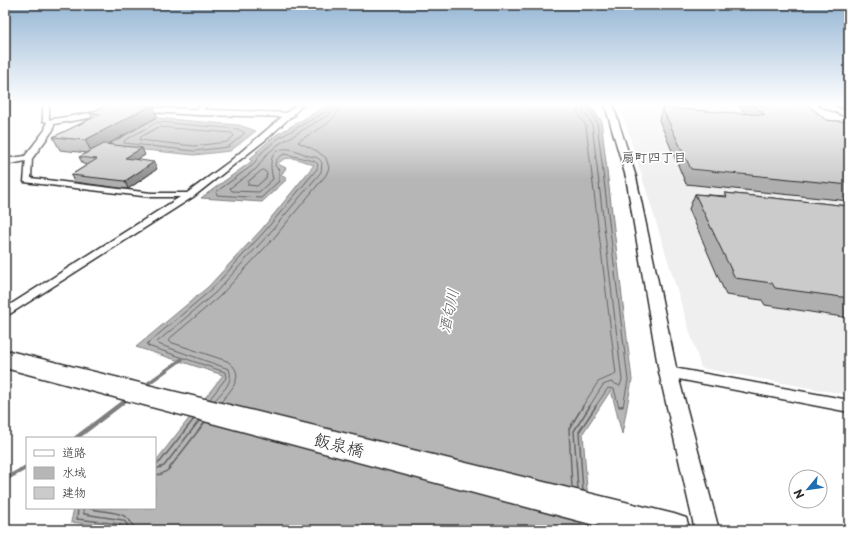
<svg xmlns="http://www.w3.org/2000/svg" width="854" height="535" font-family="'Playpen Sans','Klee One',sans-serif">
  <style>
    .built { fill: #efefef }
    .water { fill: #b6b6b6; stroke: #7e7e7e }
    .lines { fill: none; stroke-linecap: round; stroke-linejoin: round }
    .shore-far1 { stroke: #636363; stroke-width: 1 }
    .shore { stroke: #636363; stroke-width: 1.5 }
    .stream-far1 { stroke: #7e7e7e; stroke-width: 3.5 }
    .stream { stroke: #7e7e7e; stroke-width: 4.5 }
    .street-casing { stroke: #2b2b2b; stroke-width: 3 }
    .secondary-casing { stroke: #2b2b2b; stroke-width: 3 }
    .highway-casing { stroke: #2b2b2b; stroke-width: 3 }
    .street { fill: #fff; fill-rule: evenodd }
    .secondary { fill: #fff; fill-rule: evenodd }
    .highway { fill: #fff; fill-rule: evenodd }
    .wall { fill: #afafaf; stroke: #2b2b2b }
    .shaded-wall { fill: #8e8e8e; stroke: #2b2b2b }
    .building { fill: #cbcbcb; stroke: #2b2b2b }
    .labels { text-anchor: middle; stroke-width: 3.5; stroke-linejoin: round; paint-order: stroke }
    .far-neighbourhood-label { font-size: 13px; fill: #2b2b2b; stroke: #fff }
    .water-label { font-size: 15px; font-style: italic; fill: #5c5c5c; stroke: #fff }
    .near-street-label { font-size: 17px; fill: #2b2b2b; stroke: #fff }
  </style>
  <rect width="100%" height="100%" fill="#fff"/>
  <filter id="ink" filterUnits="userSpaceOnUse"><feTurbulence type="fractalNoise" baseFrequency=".025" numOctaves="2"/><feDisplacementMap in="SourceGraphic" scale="8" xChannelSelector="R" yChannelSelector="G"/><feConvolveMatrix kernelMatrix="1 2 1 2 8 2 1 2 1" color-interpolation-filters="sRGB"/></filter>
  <g filter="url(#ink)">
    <path class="built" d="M620,105H730L739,115L849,123V395L701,368Z"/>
    <path class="water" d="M328,105H590L601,120L632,380L622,434L611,390L583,433L590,530H133L71,522L74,508H155V462L223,375L136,347L208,287L261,230L314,165C303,162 287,152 278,164L286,168L281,175L287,179L262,202L201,198L252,161L249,159L258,152H256L276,135Z
      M157,118L239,125L256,131L230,151L194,155L106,146Z"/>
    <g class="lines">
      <path class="shore-far1" d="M576,105L578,114L586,126L616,374L598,382L582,407
        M582,105L583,111L592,124L622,380L620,386L611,382L603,385L589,407
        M587,105L597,122L628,380L623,407H619L614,389L608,388L595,407
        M158,122L238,129L245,133L228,147L194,151L124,143V141Z
        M159,127L232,133L234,136L227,142L194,146L140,140L141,137Z
        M263,170L267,173L266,178L257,186L248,185V182Z
        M210,399L226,378L225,372L148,346L147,344L211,290L264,232L317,169L318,164L314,161L285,154C279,156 275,160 275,166L279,170V181L261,198L217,195L216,192L253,165L261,153L277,139L327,111L329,105
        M215,400C223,391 234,382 229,369L158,344L157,342L215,293L268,235L321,172L322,163C318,155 313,158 306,155C281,142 265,149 273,179L259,192L232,191L230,188L257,168L266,155L279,144L330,114L334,105
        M221,402C232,389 247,374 227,361L170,342L169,339L219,297L273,239L326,175L329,168L326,158L317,151L298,142C313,130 335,126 340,105"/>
      <path class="shore" d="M619,406H623
        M155,464L160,462L194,419
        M155,469L164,466L199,421
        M155,475L162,474L168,470L205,422
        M572,488L569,429L583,406
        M578,489L574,431L590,406
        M583,491L579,432L596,406
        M78,508L77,519L119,524L123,530
        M83,508L84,514L123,520L127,524L128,530
        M89,508C106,514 129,508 134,530"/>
      <path class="stream-far1" d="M143,387L182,359
        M117,407L129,398"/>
      <path class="stream" d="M76,438L118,406
        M5,479L27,467"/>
      <defs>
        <path id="street" d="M43,105H49V120L53,121V123L43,121Z
          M201,105H207L199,114H195L194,113Z
          M296,105H303L269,137L193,197L5,317V308L180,197H151L24,182L26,157L32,158L31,178L151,193H187L229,162Z
          M668,367L849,400V412L668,377L663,376L662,372L663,368Z"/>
        <path id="secondary" d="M605,105H613L636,177L677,372L719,530H695L659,372L626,177Z
          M819,105H831L849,113V118Z
          M134,107L291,113L295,115L291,117L197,115L137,111H134Z
          M109,110H112V114L54,124L53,130L31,160L5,165V159L25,156L45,130L47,120Z"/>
        <path id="highway" d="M5,350L674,514L686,518L690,530H613L5,368Z"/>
      </defs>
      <use href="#street" class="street-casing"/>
      <use href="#secondary" class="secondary-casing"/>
      <use href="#highway" class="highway-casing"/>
      <use href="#street" class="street"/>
      <use href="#secondary" class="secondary"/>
      <use href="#highway" class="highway"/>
    </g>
    <path class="wall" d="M737,105H808L826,120L849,122V201L686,184L659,120L662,108L746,114Z
      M835,105H849V112Z
      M90,113L157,117L107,144L145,155L137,160L157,169L128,189L74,182L71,175L87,165L83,164L79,157L88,153L60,150L53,137L92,118Z
      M725,193L849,206V318L765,305L762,300L726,295L689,209L695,194L724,196Z"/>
    <path class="shaded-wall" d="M152,105H153L157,117L92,153L85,140Z
      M142,148L145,155L128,165L125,158Z
      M154,162L157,169L128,189L125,181Z"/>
    <path class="building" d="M107,105H152L85,140L53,137L101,114L90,113Z
      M754,105H808L826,120L849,122V185L691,169L662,108L765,115Z
      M104,144L142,148L125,158L154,162L125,181L71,175L97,159L79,157Z
      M725,193L849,206V298L775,288L772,283L735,278L695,194L727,197Z"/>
  </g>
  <linearGradient id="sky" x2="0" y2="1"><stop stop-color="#94b5d4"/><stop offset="0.58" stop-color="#fff"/><stop offset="1" stop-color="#fff" stop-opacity="0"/></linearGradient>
  <rect width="854" height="180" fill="url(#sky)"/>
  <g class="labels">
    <g class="far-neighbourhood-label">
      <text x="654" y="162">扇町四丁目</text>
    </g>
    <g class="water-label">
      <text transform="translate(449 311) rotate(-78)" y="5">酒匂川</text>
    </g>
    <g class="near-street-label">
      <text transform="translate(339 445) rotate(14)" y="6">飯泉橋</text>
    </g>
  </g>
  <rect width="854" height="535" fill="none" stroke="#fff" stroke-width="20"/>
  <rect x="10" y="10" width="834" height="515" fill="none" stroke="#2b2b2b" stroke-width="1.5" filter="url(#ink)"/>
  <rect x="26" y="437" width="130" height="72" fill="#ffffff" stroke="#aaaaaa"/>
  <rect x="34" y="450" width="20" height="6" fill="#ffffff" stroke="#aaaaaa"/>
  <text x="62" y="457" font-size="12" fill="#2b2b2b">道路</text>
  <rect x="34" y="467" width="20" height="12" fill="#b6b6b6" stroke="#aaaaaa"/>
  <text x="62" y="477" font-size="12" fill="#2b2b2b">水域</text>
  <rect x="34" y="487" width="20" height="12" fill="#cbcbcb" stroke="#aaaaaa"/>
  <text x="62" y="497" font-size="12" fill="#2b2b2b">建物</text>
  <g transform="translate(808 489) rotate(241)"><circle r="19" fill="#ffffff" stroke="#aaaaaa"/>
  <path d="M0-3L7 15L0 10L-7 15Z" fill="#1f6fb2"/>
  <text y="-6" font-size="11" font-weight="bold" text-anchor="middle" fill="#2b2b2b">N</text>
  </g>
</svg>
